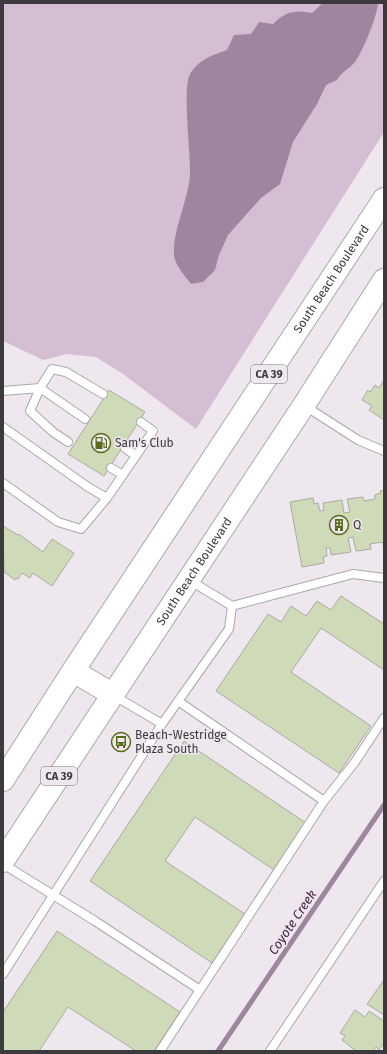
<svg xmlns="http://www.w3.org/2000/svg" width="387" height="1054" font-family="'Fira Sans',sans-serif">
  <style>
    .green { fill: #d4bed3 }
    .water { fill: #9f869f }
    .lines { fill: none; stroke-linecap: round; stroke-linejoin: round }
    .stream { stroke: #9f869f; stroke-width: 5 }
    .building { fill: #cfdab8; stroke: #a9aca3 }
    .lane-casing { stroke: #ada6ad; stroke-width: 10 }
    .primary-casing { stroke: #ada6ad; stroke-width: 24 }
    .lane { stroke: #fff; stroke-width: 8 }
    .primary { stroke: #fff; stroke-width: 22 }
    .labels { text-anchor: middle; stroke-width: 3; stroke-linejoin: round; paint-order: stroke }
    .shield { fill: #eee7ee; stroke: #726e72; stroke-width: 1 }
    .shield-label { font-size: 11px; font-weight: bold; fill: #3d3a3d }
    .street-label { font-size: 12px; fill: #3d3a3d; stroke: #eee7ee }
    .poi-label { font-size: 12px; fill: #3d3a3d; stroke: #eee7ee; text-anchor: start }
    .water-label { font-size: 13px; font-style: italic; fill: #462347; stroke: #eee7ee }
  </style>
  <rect width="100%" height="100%" fill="#eee7ee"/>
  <path class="green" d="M3,3H384V132L196,429L123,374L96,357L67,354L43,360L3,341Z"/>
  <path class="water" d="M323,3H378C377,17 363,51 355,62C349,69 341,72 337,80L326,85L317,104L293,142L280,184L261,198L228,235L219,255L215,270L203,282L191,284C185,276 175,265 174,255C172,232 189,198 190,174C191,155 182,88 190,74C198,60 212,55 227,50L234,35L251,34L259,22L273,24C286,11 295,10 312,13Z"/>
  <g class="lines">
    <path class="stream" d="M218,1051L384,805"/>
  </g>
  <path class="building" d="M384,380V420L369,410L372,406L362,400L368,390L370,392L375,385L379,388Z
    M109,390L145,412L104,476L68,454Z
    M384,490V547L382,542L370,544L371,549L356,551L353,537L348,538L351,552L331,555L330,548H326L327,556L323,557L324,563L302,567L290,502L313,498L314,504L318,503L320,511L324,510L323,503L342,500L344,513L350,512L347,499L363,497L364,501L375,499V495L381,493L380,491Z
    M3,526L18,535L19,534L43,552L52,539L74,553L52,586L33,573L30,578L22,573L18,579L16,578L15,580L4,572Z
    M341,596L384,624V670L321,628L291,672L371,726L339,773L216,691L268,614L281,622L291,606L306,616L317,601L331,610Z
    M184,741L306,823L274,870L195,817L165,861L245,914L212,963L90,881Z
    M57,931L180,1012L154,1051H136L68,1007L39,1051H3V1012Z
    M384,980V1015L367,1004Z
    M355,1010L365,1017L369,1011L384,1021V1045L383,1044L379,1050L376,1047L373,1051H356L342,1040L345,1036L340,1033Z"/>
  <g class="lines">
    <defs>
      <path id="lane" d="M3,391L40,388L85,419
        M305,406L358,440L384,451
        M3,427L88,487L107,498
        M68,442L53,432L30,411L40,388L52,369L66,372L103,394
        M125,448L136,456
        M111,468L123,475
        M3,483L58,522L81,529L107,498L153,431L141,422
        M189,580L232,606L353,574L384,578
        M113,695L162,724
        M178,701L324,801
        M3,864L95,921L200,990L324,801L355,762L384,718
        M3,974L162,724L229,629L232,606
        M160,1051L200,990
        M270,1051L384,881"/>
      <g id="primary">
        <path d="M73,671L112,694"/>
        <path id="s1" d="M3,780L73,671L384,199"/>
        <path id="s2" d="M3,861L304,405L384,280"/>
      </g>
    </defs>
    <use href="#lane" class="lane-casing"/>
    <use href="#primary" class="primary-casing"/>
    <use href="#lane" class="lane"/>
    <use href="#primary" class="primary"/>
  </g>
  <defs>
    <symbol id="fuel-ring" viewBox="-11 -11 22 22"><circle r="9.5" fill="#eee7ee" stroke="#5a6c19" stroke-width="1.5"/><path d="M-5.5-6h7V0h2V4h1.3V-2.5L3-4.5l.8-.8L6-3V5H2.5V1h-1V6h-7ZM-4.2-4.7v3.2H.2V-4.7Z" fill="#5a6c19"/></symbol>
    <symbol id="building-ring" viewBox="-11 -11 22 22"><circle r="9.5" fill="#eee7ee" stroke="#5a6c19" stroke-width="1.5"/><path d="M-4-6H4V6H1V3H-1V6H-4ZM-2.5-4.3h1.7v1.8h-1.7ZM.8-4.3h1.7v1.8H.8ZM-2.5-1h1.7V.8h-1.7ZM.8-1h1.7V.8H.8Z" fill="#5a6c19"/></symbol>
    <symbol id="bus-ring" viewBox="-11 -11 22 22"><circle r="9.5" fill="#eee7ee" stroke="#5a6c19" stroke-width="1.5"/><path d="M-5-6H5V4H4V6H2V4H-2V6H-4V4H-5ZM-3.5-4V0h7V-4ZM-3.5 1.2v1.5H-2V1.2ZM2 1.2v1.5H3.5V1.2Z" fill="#5a6c19"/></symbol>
  </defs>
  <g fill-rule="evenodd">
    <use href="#fuel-ring" x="90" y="432" width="22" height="22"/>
    <use href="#building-ring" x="328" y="514" width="22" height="22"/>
    <use href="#bus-ring" x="110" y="731" width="22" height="22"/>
  </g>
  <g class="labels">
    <g class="shield">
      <rect x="251" y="365" width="36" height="18" rx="3"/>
      <rect x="41" y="767" width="36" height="18" rx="3"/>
    </g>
    <g class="shield-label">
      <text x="269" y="378">CA 39</text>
      <text x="59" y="780">CA 39</text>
    </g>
    <g class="street-label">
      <text dy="4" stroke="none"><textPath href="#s1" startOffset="599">South Beach Boulevard</textPath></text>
      <text dy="4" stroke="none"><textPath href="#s2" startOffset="347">South Beach Boulevard</textPath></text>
    </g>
    <g class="poi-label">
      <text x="115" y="447">Sam's Club</text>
      <text x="353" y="529">Q</text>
      <text x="135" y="739">Beach-Westridge<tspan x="135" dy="14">Plaza South</tspan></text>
    </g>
    <g class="water-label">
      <text transform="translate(292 922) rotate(-56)" y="5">Coyote Creek</text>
    </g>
  </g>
  <rect width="387" height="1054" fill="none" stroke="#3d3a3d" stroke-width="8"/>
</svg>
